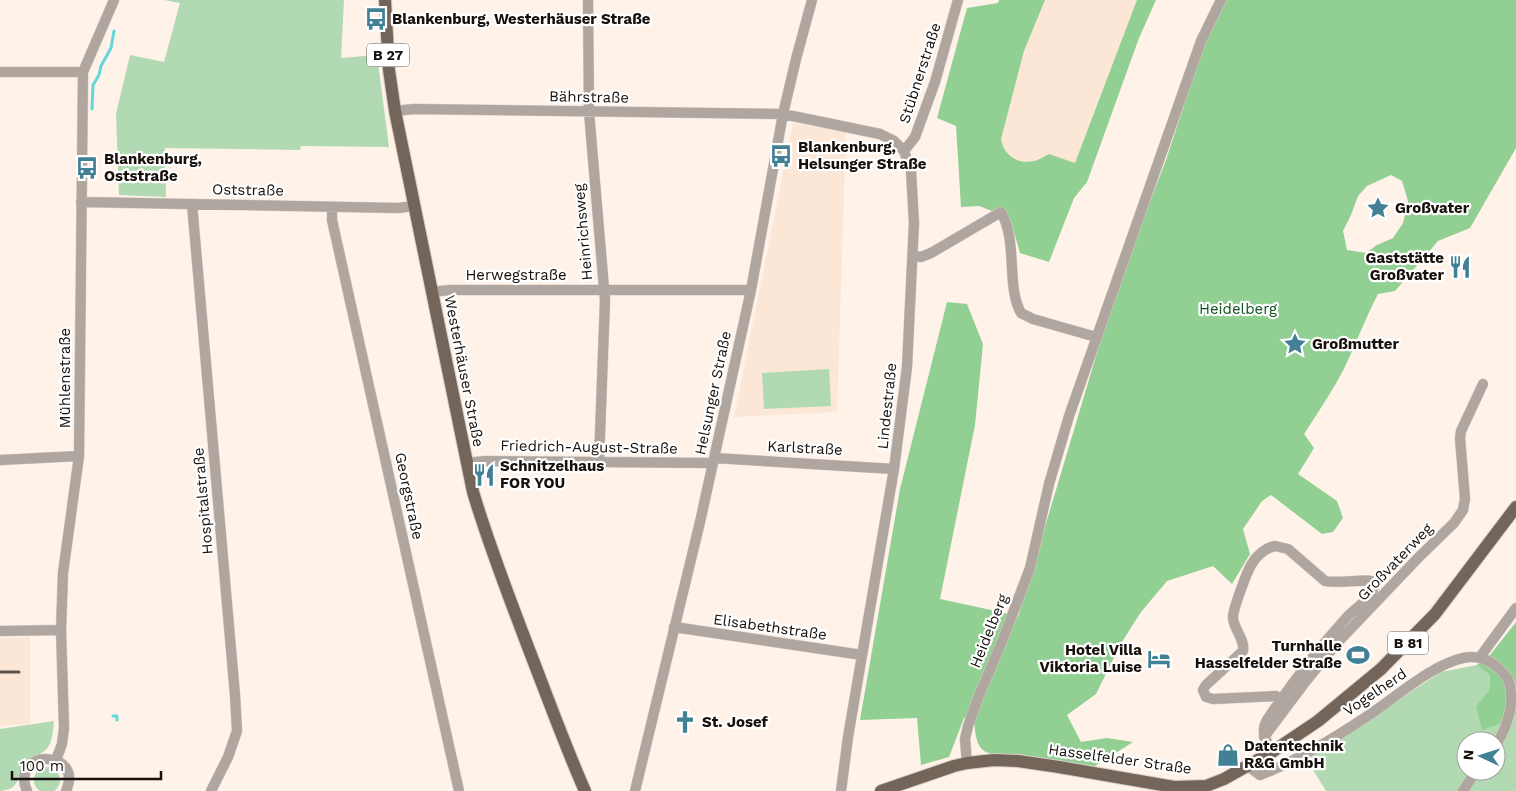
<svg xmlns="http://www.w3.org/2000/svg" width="1516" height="791" font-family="'Work Sans',sans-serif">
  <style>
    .built { fill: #fce7d7 }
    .green { fill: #b1dab2; fill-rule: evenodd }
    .forest { fill: #91cf93; fill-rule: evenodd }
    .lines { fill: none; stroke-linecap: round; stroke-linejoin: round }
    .stream { stroke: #63d7da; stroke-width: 3 }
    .minor-casing { stroke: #d9cec5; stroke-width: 11 }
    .major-casing { stroke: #d9cec5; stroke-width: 14 }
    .minor { stroke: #afa6a0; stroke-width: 10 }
    .major { stroke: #74655b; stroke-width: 12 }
    .rail { stroke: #5c534d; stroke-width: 3 }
    .labels { text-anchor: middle; stroke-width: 4.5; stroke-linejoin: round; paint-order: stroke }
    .shield { fill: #fff; stroke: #5d5854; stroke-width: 1 }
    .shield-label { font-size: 14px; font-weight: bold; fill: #17100b }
    .poi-label { font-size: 15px; font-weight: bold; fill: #17100b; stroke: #fff; text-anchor: start }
    .street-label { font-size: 15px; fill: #17100b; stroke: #fff }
    .park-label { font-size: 15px; fill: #12531c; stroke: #fff }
  </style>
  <rect width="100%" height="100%" fill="#fef2e9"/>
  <path class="built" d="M1045,0H1137L1075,163L1049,154L1034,161L1024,162L1010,156L1002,149L1001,139L1024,51Z
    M793,123L846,133L837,412L734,417Z
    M30,637V724L0,726V638Z"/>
  <path class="green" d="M164,0H344L341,58L377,55L389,147L301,146L300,150L165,148L166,197L119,195L116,114L130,55L164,62L180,3Z
    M829,369L831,406L764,409L762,373Z
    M1477,665L1490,674L1489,690L1476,706L1497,725L1516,714V791H1326L1307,760L1441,672ZM1466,741H1496V771H1466Z
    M54,721C53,729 53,740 48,747C43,755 32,755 26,762C15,775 23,789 0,791V729Z
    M34 780a13 13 0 1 1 26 0a13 13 0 1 1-26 0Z"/>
  <path class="forest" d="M999,0H1045L1024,51L1001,139C1003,154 1017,165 1034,161C1039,160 1044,156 1049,154L1075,163L1137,0H1156L1139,38L1087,182L1074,198L1049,262L1020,253L1010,218L979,206L961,207L956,126L937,118L967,8L998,3Z
    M1225,0H1516V148L1470,228L1438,241L1395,291L1378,294C1367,315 1359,336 1349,358C1337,385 1320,409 1304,434L1314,448L1298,474L1337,501L1343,518L1333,532L1322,534L1271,495L1262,501L1243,529L1250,554L1232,584L1213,566L1167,581L1141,612L1120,645L1096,694L1067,715L1081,742L1107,738L1133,742L1095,766L1007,755C979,755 977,748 974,722L964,718L949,757L921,765L917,718L860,720L900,489L947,302L967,304L983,344L975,425L940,599L1005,613L1018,617L1114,296L1166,160L1204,45ZM1391,175L1402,181L1408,201L1403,223L1393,238L1377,245L1366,253L1347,250L1343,231L1351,215L1358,196L1367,186Z
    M1516,622V714L1497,725L1482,730L1476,706L1489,690L1490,675L1477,665L1490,655Z"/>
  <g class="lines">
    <path class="stream" d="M92,109L93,85L99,75L101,66L111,48L114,31
      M113,716H117V720"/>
    <defs>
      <path id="minor" d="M588,0L589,112L605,300L599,461
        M0,72H83
        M395,111L414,109L783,114L880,134L894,141L904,151L911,171L914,223L907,367L894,469L848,737L841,791
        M904,151L915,137L935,82L958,0
        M81,202L398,208L414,206
        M192,204L235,695L237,731L228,757L211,791
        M332,207V220L459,791
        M914,256L921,257L931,253L1001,212C1018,241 1006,287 1021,313L1033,319L1096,337
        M431,292L450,290H751
        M714,458L894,469
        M0,460L79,456
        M466,463L485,461L713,463
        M674,627L862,655
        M0,631L61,630
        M1480,657L1516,608
        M1264,737L1306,681L1337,643L1418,558L1454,523L1463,510L1465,499L1460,438L1461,431L1483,384
        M1272,752C1266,740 1260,732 1267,720C1291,684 1318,649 1347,617C1356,607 1376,597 1374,582C1367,578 1338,584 1325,581L1288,549L1275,546C1265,548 1256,556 1251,565C1247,572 1233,609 1233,617C1233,629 1245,638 1243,651L1206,685L1203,690L1206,697L1213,699L1276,696L1281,701
        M56,760L62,744L64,728L61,630L63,573L79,456L83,72L114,0
        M967,763L965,739L968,726L978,698L1003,639L1030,568L1049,484L1069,416L1201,41L1221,0
        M1248,766L1260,775C1297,761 1333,739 1366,717C1394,699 1431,665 1463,658C1482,654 1497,664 1508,679C1516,700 1508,726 1496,745
        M27,791C9,748 85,749 66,791
        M635,791L700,522L751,290L783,114L796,59L812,0
        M1463,791L1476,771"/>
      <path id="major" d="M385,0L389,70L395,111L473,492C490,549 512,605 533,660C550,704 566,748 585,791
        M881,791L954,766L967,763L994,760L1018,761L1059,767L1174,787L1206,786L1224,779L1272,752L1318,721L1381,669L1435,614L1516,507"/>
    </defs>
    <use href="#minor" class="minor-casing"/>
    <use href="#major" class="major-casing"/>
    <use href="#minor" class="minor"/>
    <use href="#major" class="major"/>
    <path class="rail" d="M0,672H19"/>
  </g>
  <defs>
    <symbol id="bus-bare" viewBox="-9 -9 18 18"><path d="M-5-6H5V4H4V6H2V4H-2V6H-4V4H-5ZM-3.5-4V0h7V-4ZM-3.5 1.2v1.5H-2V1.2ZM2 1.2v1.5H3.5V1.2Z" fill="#418095" stroke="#fff" stroke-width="2.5" paint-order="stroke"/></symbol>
    <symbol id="sight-bare" viewBox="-9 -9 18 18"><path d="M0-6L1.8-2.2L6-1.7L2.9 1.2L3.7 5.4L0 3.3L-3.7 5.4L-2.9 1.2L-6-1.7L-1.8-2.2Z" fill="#418095" stroke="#fff" stroke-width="2.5" paint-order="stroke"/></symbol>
    <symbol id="restaurant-bare" viewBox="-9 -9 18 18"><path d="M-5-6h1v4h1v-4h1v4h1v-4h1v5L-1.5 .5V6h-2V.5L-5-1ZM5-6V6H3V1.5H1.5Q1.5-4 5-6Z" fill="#418095" stroke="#fff" stroke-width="2.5" paint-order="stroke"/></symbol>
    <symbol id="stadium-bare" viewBox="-9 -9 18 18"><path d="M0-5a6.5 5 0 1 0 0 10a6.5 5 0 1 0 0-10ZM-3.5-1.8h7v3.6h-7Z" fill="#418095" stroke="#fff" stroke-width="2.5" paint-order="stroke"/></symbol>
    <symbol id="hotel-bare" viewBox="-9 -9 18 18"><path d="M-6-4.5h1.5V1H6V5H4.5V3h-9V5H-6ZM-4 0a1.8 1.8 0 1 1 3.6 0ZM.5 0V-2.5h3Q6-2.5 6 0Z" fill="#418095" stroke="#fff" stroke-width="2.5" paint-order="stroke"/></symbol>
    <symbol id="church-bare" viewBox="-9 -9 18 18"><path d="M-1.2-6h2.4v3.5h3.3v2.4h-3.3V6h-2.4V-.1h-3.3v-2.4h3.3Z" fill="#418095" stroke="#fff" stroke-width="2.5" paint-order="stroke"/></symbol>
    <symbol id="shop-bare" viewBox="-9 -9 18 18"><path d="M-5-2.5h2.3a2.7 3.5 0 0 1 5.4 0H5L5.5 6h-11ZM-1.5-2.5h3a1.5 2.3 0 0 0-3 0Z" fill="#418095" stroke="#fff" stroke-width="2.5" paint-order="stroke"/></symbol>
  </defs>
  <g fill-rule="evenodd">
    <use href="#bus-bare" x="360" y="3" width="32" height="32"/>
    <use href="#bus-bare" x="765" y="140" width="32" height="32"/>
    <use href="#bus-bare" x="71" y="152" width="32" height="32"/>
    <use href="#sight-bare" x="1362" y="192" width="32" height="32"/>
    <use href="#restaurant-bare" x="1444" y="251" width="32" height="32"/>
    <use href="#sight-bare" x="1279" y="328" width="32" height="32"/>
    <use href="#restaurant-bare" x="468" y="459" width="32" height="32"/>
    <use href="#stadium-bare" x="1342" y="639" width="32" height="32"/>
    <use href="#hotel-bare" x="1143" y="643" width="32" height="32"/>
    <use href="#church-bare" x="669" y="706" width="32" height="32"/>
    <use href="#shop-bare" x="1212" y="739" width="32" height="32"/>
  </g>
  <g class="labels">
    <g class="shield">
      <rect x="367" y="43.5" width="42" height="23" rx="4"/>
      <rect x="1388" y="631.5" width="40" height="23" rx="4"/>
    </g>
    <g class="shield-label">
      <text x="388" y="60">B 27</text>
      <text x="1408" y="648">B 81</text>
    </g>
    <g class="poi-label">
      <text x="392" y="24">Blankenburg, Westerhäuser Straße</text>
      <text x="798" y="152">Blankenburg,<tspan x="798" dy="17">Helsunger Straße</tspan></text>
      <text x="104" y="164">Blankenburg,<tspan x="104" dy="17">Oststraße</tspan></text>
      <text x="1395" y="213">Großvater</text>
      <text x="1444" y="263" text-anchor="end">Gaststätte<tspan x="1444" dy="17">Großvater</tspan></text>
      <text x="1312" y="349">Großmutter</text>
      <text x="500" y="471">Schnitzelhaus<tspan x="500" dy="17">FOR YOU</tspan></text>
      <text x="1342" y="651" text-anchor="end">Turnhalle<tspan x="1342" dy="17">Hasselfelder Straße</tspan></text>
      <text x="1142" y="655" text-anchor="end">Hotel Villa<tspan x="1142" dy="17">Viktoria Luise</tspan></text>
      <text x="702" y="727">St. Josef</text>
      <text x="1244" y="751">Datentechnik<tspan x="1244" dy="17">R&amp;G GmbH</tspan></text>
    </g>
    <g class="street-label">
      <text transform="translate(920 73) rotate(-72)" y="5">Stübnerstraße</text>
      <text transform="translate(589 97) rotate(1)" y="5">Bährstraße</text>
      <text transform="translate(248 190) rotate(1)" y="5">Oststraße</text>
      <text transform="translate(583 232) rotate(-95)" y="5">Heinrichsweg</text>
      <text x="516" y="280">Herwegstraße</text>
      <text transform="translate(464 371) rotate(79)" y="5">Westerhäuser Straße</text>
      <text transform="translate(65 378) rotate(-90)" y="5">Mühlenstraße</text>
      <text transform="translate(713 393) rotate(-78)" y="5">Helsunger Straße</text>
      <text transform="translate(887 406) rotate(-84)" y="5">Lindestraße</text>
      <text transform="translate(589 447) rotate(1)" y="5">Friedrich-August-Straße</text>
      <text transform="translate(805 448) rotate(3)" y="5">Karlstraße</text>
      <text transform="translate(409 496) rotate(78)" y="5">Georgstraße</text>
      <text transform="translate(203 501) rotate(-95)" y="5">Hospitalstraße</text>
      <text transform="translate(1395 562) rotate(-46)" y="5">Großvaterweg</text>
      <text transform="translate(770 627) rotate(8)" y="5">Elisabethstraße</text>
      <text transform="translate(989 631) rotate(-68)" y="5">Heidelberg</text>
      <text transform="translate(1375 692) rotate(-34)" y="5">Vogelherd</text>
      <text transform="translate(1120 759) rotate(8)" y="5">Hasselfelder Straße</text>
    </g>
    <g class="park-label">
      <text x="1238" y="314">Heidelberg</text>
    </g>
  </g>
  <g transform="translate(1481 756) rotate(274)"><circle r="24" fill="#ffffff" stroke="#a29f9d"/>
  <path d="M0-4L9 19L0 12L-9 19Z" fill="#418095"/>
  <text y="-8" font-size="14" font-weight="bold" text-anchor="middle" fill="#17100b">N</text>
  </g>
  <path d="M12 771v8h149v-8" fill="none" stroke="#17100b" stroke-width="2.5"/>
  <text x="20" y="771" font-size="15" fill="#17100b" stroke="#ffffff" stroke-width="4" paint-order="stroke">100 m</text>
</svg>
